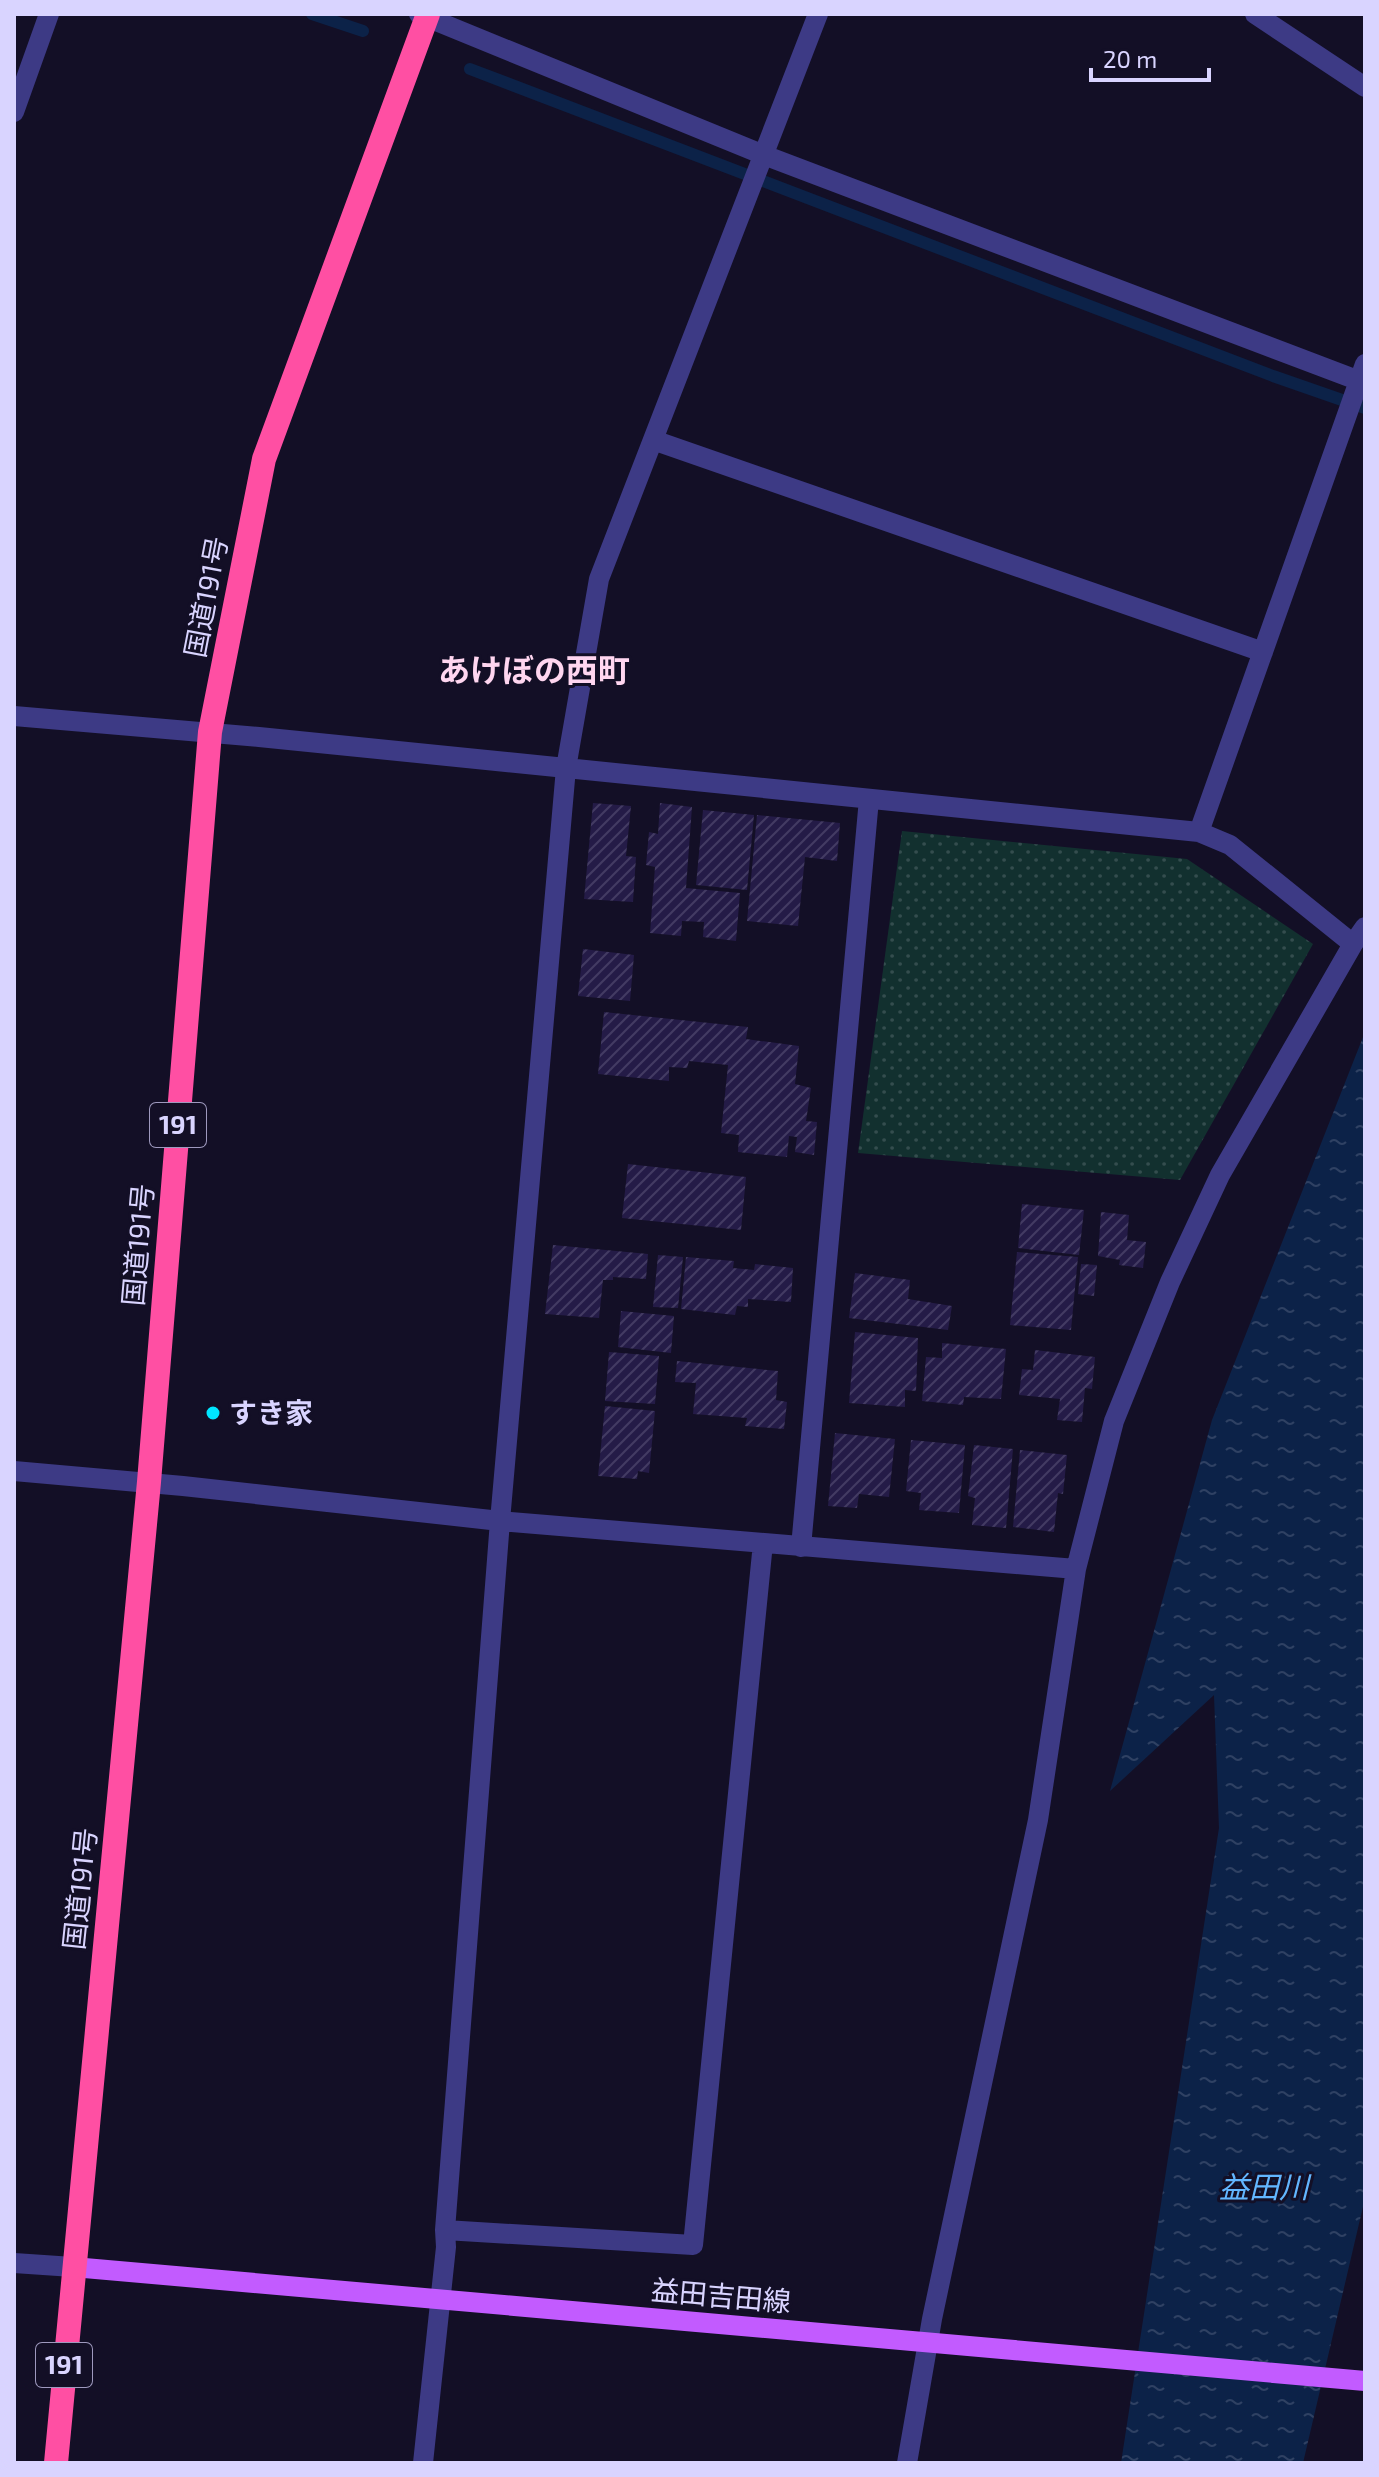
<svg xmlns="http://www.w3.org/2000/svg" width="1379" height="2477" font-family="'Exo 2','Noto Sans JP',sans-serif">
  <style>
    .grass { fill: url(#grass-dots) }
    .water { fill: url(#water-ripples) }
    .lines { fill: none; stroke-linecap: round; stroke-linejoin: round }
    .stream { stroke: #0c2248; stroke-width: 12 }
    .building { fill: url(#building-hatch) }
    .minor { stroke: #3d3a85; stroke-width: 20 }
    .major { stroke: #c25bff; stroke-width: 20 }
    .highway { stroke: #ff4fa3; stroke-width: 24 }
    .poi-dot { fill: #00e5ff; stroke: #130f26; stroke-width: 3 }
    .labels { text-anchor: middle; stroke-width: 6; stroke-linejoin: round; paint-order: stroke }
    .shield { fill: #130f26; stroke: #9e99be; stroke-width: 2 }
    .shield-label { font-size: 26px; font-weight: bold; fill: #d9d4ff }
    .street-label { font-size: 28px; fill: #d9d4ff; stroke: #130f26 }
    .poi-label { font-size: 28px; font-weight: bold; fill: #d9d4ff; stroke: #130f26; text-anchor: start }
    .water-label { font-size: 30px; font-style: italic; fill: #62b6ff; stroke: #130f26 }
    .quarter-label { font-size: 32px; font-weight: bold; fill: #ffd6f0; stroke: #130f26 }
  </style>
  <defs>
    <pattern id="grass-dots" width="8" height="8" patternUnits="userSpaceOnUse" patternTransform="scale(2)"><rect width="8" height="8" fill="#12302f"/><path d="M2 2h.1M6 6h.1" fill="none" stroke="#344d4e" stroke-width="1.8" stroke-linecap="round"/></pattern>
    <pattern id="water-ripples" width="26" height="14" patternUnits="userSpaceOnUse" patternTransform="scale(2)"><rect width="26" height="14" fill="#0c2248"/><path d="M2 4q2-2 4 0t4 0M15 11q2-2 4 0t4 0" fill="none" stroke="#2f4163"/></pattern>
    <pattern id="building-hatch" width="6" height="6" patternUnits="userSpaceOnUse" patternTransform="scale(2)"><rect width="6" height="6" fill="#241b47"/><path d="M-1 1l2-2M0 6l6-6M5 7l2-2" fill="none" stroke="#433b63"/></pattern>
  </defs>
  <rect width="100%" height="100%" fill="#130f26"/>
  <path class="grass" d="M902,831L1187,859L1313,944L1180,1180L858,1153Z"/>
  <path class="water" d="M1365,1032V2198L1303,2463H1121L1219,1828L1214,1695L1110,1791L1212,1420Z"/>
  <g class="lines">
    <path class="stream" d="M312,14L363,31
      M470,69L1273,376L1365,408"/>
  </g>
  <path class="building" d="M593,803L631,806L626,856L636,857L633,902L584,899Z
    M660,803L692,807L686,888L740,893L736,941L703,937L704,922L682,921L681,936L650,933L655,867L646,865L649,832L658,834Z
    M703,810L754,815L747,890L696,885Z
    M757,815L840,823L837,861L805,857L798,926L747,921Z
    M583,949L634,955L630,1001L578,996Z
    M604,1012L748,1027L746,1039L799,1046L795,1084L811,1088L806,1121L817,1122L814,1155L795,1152L797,1137L789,1136L787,1157L738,1152L739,1135L721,1133L728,1065L689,1061L687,1068L669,1067V1081L598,1074Z
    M628,1164L746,1177L741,1230L622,1218Z
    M1022,1204L1084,1210L1079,1255L1018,1248Z
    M1101,1212L1129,1215L1127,1240L1146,1242L1143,1268L1119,1265L1120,1260L1098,1256Z
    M553,1245L648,1254L646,1279L613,1277V1280H603L599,1318L545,1314Z
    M1017,1252L1078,1257L1071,1330L1010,1325Z
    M658,1255L683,1257L678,1308L653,1307Z
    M686,1257L734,1261L733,1268L754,1270L755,1264L793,1268L791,1302L748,1299V1307L737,1306L735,1315L681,1309Z
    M1081,1264L1097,1265L1094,1296L1078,1294Z
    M855,1273L910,1280L908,1299L952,1306L948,1330L849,1318Z
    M621,1311L674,1316L671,1353L618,1347Z
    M855,1332L918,1338L916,1391L905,1390V1407L849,1403Z
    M942,1343L1006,1349L1001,1399L964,1397L963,1405L922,1401L926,1357L942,1358Z
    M1035,1350L1095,1357L1092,1389L1085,1388L1082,1422L1057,1420L1060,1399L1019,1395L1022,1369L1033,1370Z
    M609,1352L659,1356L655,1404L605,1401Z
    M677,1361L778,1371L776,1400L787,1402L784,1429L745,1426L747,1418L693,1414L696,1383L675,1382Z
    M605,1406L655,1411L649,1473L638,1471L637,1479L598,1476Z
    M835,1433L895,1439L889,1497L859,1494L857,1508L828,1506Z
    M911,1440L965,1445L959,1513L919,1510L921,1493L906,1491Z
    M974,1445L1013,1449L1006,1528L972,1525L975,1498L968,1496Z
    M1020,1450L1067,1455L1063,1494L1058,1493L1054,1532L1013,1527Z"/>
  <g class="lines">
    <path class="minor" d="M419,14L764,155L1365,383
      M1255,14L1365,87
      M14,112L49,14
      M653,440L1263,652
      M14,716L259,737L1199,832L1230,845L1353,944
      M1199,832L1365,364
      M14,1471L183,1486L500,1521L1076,1569
      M801,1547L869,799
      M445,2230L693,2245L763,1543
      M14,2263L73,2267
      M423,2463L446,2247L445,2230L500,1521L566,768L599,579L818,14
      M907,2463L932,2319L1038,1820L1076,1569L1114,1421L1170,1282L1220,1175L1353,944L1365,927"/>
    <path class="major" d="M73,2267L1365,2381"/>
    <path class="highway" d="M56,2463L149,1482L210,732L264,459L428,14"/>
  </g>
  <circle class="poi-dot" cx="213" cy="1413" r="8"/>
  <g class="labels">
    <g class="shield">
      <rect x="150" y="1103" width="56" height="44" rx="6"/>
      <rect x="36" y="2343" width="56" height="44" rx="6"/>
    </g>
    <g class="shield-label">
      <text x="178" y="1134">191</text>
      <text x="64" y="2374">191</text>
    </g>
    <g class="street-label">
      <text transform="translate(206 597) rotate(-79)" y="10">国道191号</text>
      <text transform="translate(138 1245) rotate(-85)" y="10">国道191号</text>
      <text transform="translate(80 1889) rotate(-84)" y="10">国道191号</text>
      <text transform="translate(721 2296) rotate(5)" y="10">益田吉田線</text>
    </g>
    <g class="poi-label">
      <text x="229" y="1423">すき家</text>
    </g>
    <g class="water-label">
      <text x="1264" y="2198">益田川</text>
    </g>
    <g class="quarter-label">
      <text x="534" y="682">あけぼの西町</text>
    </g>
  </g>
  <rect width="1379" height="2477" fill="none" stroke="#d9d4ff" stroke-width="32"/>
  <path d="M1091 68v12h118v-12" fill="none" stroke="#d9d4ff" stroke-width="4"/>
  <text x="1103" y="68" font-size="24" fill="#d9d4ff" stroke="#130f26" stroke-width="6" paint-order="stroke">20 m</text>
</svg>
